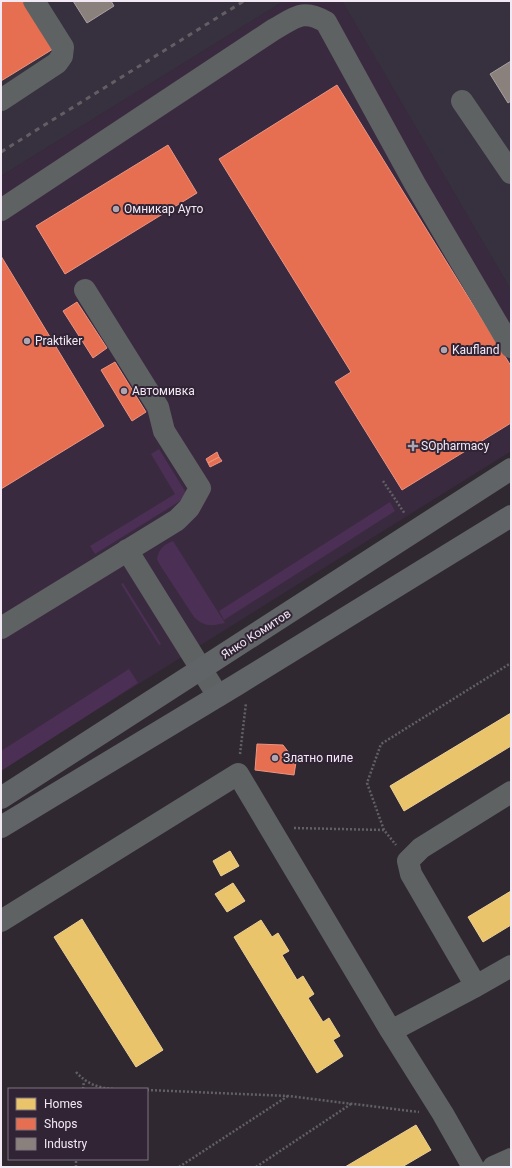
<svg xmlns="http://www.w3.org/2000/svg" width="512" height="1168" font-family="Roboto,sans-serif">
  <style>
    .built { fill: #3a2a3f }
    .industrial { fill: #37303f }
    .green { fill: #4c2f55 }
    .homes { fill: #e9c46a; stroke: #eccf94 }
    .shops { fill: #e76f51; stroke: #ea9482 }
    .industry { fill: #8a817c; stroke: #a9a0a0 }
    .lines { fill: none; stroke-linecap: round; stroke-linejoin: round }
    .path { stroke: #616064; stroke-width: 2.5; stroke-dasharray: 2 2; stroke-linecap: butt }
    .minor { stroke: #5f6263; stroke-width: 22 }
    .major { stroke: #616466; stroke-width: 22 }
    .rail { stroke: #615f64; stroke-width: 3; stroke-dasharray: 5 5; stroke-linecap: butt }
    .poi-dot { fill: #aea5b0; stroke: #312435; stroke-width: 1.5 }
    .labels { text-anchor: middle; stroke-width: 4; stroke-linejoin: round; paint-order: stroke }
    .poi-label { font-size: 12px; fill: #f2e9f5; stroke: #312435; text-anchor: start }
    .street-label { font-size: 12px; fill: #f2e9f5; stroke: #312435 }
  </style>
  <rect width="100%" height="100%" fill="#2f2831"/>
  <path class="built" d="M284,1H342L511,290V451L1,770V176Z"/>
  <path class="industrial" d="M1,1H284L1,176Z
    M342,1H511V290Z"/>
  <path class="green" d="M159,449L188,496L95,554L90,546L175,494L151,454Z
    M390,502L395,511L224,620L219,611Z
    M173,541L225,623C212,626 204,627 194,617L160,565L157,559C159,549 163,545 173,541Z
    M123,583L161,644L159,645L121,584Z
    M129,669L138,683L1,771V751Z"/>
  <path class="homes" d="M511,713V746L404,811L390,786Z
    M230,851L239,866L221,876L213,861Z
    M233,883L245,901L227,912L215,894Z
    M511,891V925L483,942L468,917Z
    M82,919L163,1050L136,1067L54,937Z
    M261,920L272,937L278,933L289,951L282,955L297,980L303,976L314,994L308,998L323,1022L329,1018L340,1036L333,1040L343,1056L317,1073L234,937Z
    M416,1125L431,1150L402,1167H345Z"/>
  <path class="shops" d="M1,1H23L53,49L1,81Z
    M337,85L511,366V423L402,490L335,382L351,372L219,159Z
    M168,145L197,193L65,274L36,226Z
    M1,256L104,426L1,489Z
    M77,302L107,348L93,358L63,311Z
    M115,362L146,412L132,421L101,370Z
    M217,452L219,457L208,463L206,459Z
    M219,457L222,461L210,467L208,463Z
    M257,744L283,745L296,762L294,775L255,770Z"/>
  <path class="industry" d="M73,1H111L114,6L87,23Z
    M511,61V101L508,103L490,74Z"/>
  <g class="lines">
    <path class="path" d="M383,481L405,514
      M240,754L246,703
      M294,828L384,830L396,845
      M384,830L367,783L381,744L511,663
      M76,1072C87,1084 98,1088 115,1089
      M83,1089L84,1081
      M147,1090L288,1096L419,1112
      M76,1167V1159
      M179,1167L288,1096
      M256,1167L351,1104"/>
    <path class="minor" d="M1,100L57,63L62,56L63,47L34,1
      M462,101L511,173
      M1,210L273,30C295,18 302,8 326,22L415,184L511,347
      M127,550L218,696
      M1,628L177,520L189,508L200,488L164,431L158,407L85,290
      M1,921L238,774L391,1031L443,1114L473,1167
      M476,986L411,874L408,861L421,848L511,792
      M391,1031L476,986L511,966
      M493,1167L511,1159"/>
    <path class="major" d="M1,798L511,469
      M1,827L238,684L511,516"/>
    <path class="rail" d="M1,152L244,1"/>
  </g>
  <g class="poi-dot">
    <circle cx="116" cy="209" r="4"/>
    <circle cx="27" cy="341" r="4"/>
    <circle cx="444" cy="350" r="4"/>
    <circle cx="124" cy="391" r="4"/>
    <path d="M411 440h4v4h4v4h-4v4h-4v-4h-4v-4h4z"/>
    <circle cx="275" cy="758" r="4"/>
  </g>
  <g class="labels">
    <g class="poi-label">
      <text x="124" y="213">Омникар Ауто</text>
      <text x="35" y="345">Praktiker</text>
      <text x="452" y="354">Kaufland</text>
      <text x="132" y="395">Автомивка</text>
      <text x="421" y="450">SOpharmacy</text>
      <text x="283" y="762">Златно пиле</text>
    </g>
    <g class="street-label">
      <text transform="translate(256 634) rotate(-33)" y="4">Янко Комитов</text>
    </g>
  </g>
  <rect width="512" height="1168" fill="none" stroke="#f2e9f5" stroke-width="4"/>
  <rect x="8" y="1088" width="140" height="72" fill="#312435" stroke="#7e7382"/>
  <rect x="16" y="1098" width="20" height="12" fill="#e9c46a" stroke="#7e7382"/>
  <text x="44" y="1108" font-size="12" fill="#f2e9f5">Homes</text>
  <rect x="16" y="1118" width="20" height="12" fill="#e76f51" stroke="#7e7382"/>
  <text x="44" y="1128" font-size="12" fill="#f2e9f5">Shops</text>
  <rect x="16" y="1138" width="20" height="12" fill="#8a817c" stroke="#7e7382"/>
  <text x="44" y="1148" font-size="12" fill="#f2e9f5">Industry</text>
</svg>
